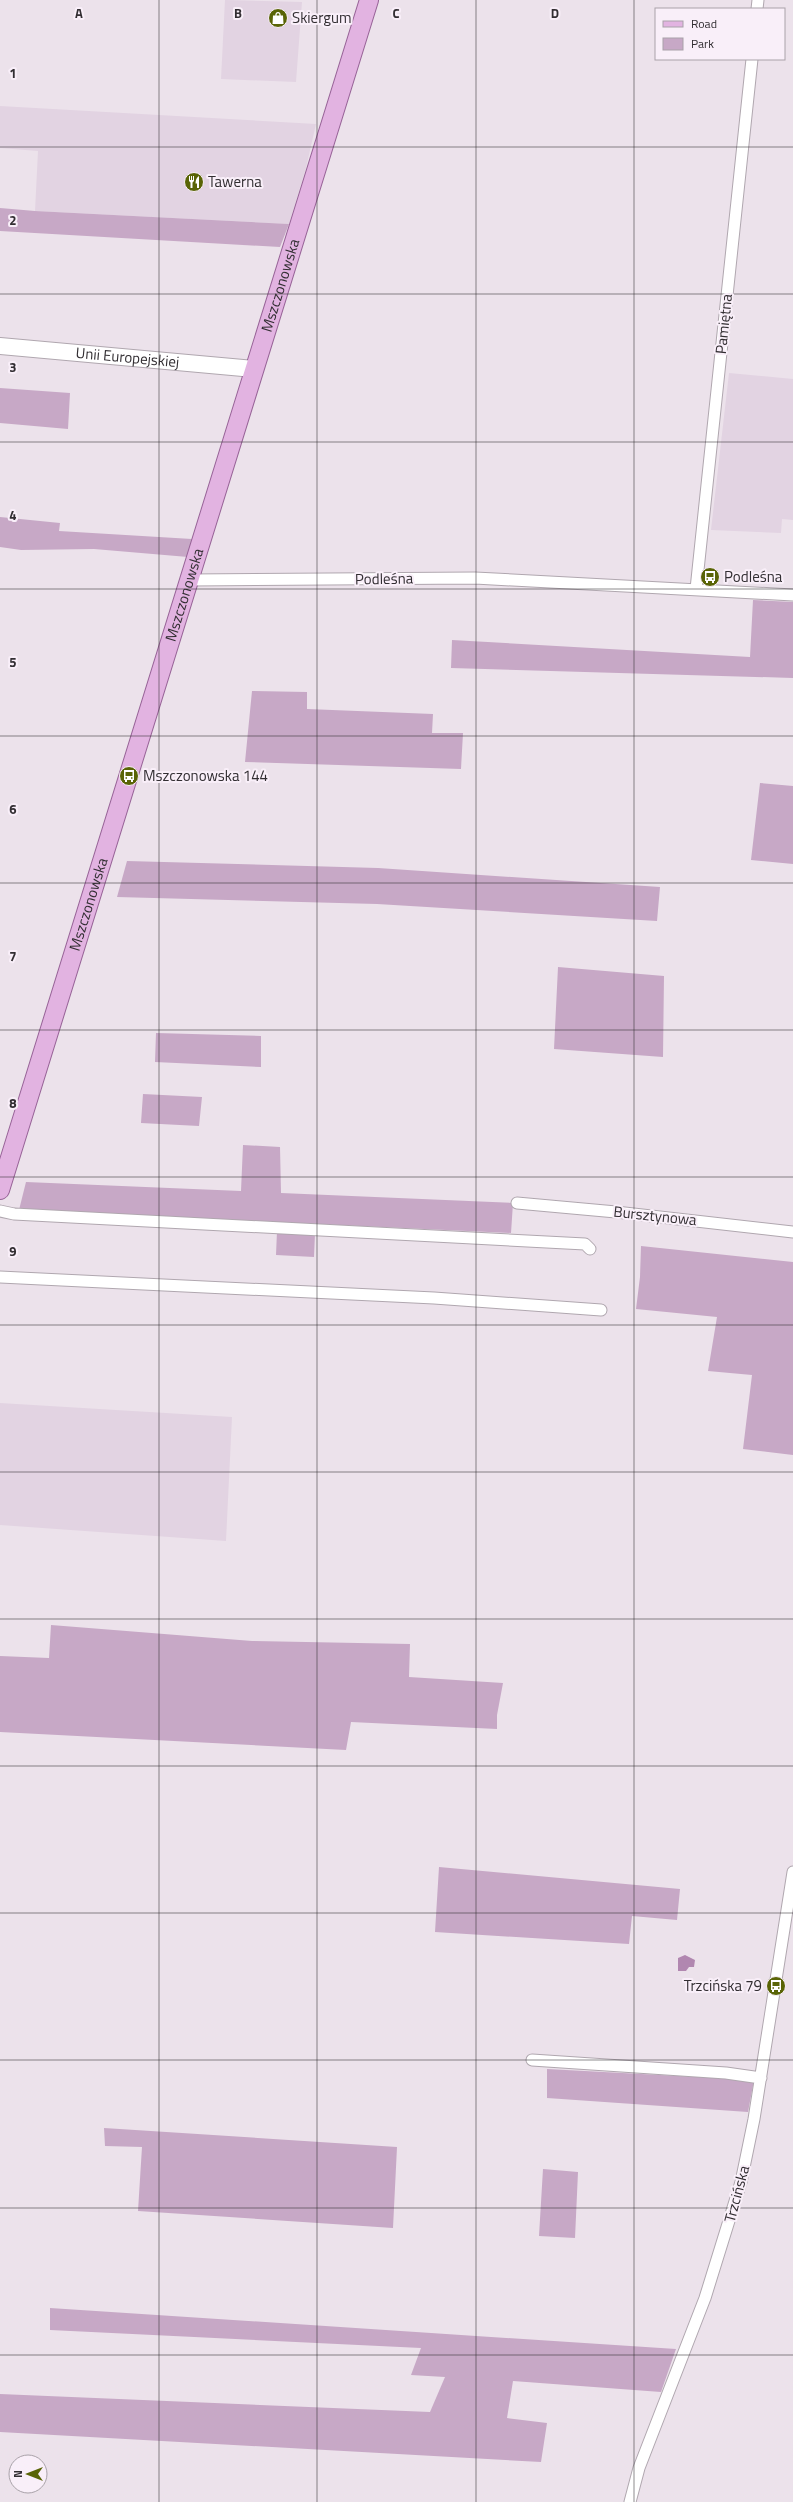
<svg xmlns="http://www.w3.org/2000/svg" width="793" height="2502" font-family="'Titillium Web',sans-serif">
  <style>
    .built { fill: #e2d3e2 }
    .green { fill: #c7a8c6 }
    .water { fill: #b187b0 }
    .lines { fill: none; stroke-linecap: round; stroke-linejoin: round }
    .street-casing { stroke: #b0a7af; stroke-width: 13 }
    .secondary-casing { stroke: #b0a7af; stroke-width: 18 }
    .primary-casing { stroke: #976397; stroke-width: 20 }
    .street { stroke: #fff; stroke-width: 11 }
    .secondary { stroke: #fff; stroke-width: 16 }
    .primary { stroke: #e2b3e1; stroke-width: 18 }
    .grid { fill: none; stroke: #322e32; stroke-width: 1; stroke-opacity: 0.55 }
    .labels { text-anchor: middle; stroke-width: 4; stroke-linejoin: round; paint-order: stroke }
    .poi-label { font-size: 15px; fill: #322e32; stroke: #f9eff9; text-anchor: start }
    .street-label { font-size: 15px; fill: #322e32; stroke: #f9eff9 }
    .grid-label { font-size: 13px; text-anchor: middle; font-weight: bold; fill: #322e32; stroke: #f9eff9; stroke-width: 4; stroke-linejoin: round; paint-order: stroke }
  </style>
  <rect width="100%" height="100%" fill="#ece2eb"/>
  <path class="built" d="M225,0L302,2L296,82L221,79Z
    M0,106L316,124L306,168L289,224L35,211L38,151L0,148Z
    M729,373L793,379V520L782,519L781,533L711,530Z
    M0,1403L232,1417L226,1541L0,1525Z"/>
  <path class="green" d="M0,208L35,211L289,224L280,247L0,231Z
    M0,388L70,393L68,429L0,423Z
    M0,517L60,523L59,531L192,539L188,557L94,549L21,550L0,547Z
    M753,600L793,602V678L451,668L452,640L750,657Z
    M252,691L307,692V709L433,714L432,733H463L461,769L245,762Z
    M760,783L793,786V864L751,860Z
    M127,861L378,868L660,887L657,921L377,904L117,897Z
    M558,967L664,976L663,1057L554,1049Z
    M156,1033L261,1036V1067L155,1062Z
    M143,1094L202,1097L199,1126L141,1123Z
    M243,1145L280,1147L281,1193L513,1203L511,1233L19,1210L26,1182L241,1191Z
    M277,1231L315,1233L314,1257L276,1255Z
    M641,1246L793,1262V1455L743,1449L752,1375L708,1371L717,1317L636,1309L640,1277Z
    M51,1625L252,1641L410,1644L409,1677L503,1683L497,1715V1729L351,1722L346,1750L0,1732V1656L49,1658Z
    M439,1867L680,1889L677,1920L632,1916L629,1944L435,1932Z
    M547,2069L754,2080L748,2112L547,2098Z
    M104,2128L397,2147L393,2228L138,2211L142,2147L105,2146Z
    M543,2169L578,2172L575,2238L539,2236Z
    M50,2308L676,2349L661,2392L513,2381L507,2418L547,2423L541,2462L0,2432V2394L430,2412L445,2377L411,2375L421,2348L50,2330Z"/>
  <path class="water" d="M685,1955L695,1960L694,1967H689L686,1971H678V1958Z"/>
  <g class="lines">
    <defs>
      <path id="street" d="M757,9L758,0
        M190,580L475,578L793,595
        M696,589L752,59
        M517,1203L616,1212L793,1232
        M0,1211L14,1214L585,1244L590,1249
        M0,1277L434,1298L601,1310
        M532,2060L726,2073L761,2078
        M630,2502L639,2468L705,2298L741,2182L754,2119L793,1872"/>
      <g id="secondary">
        <path id="s1" d="M0,346L254,369"/>
      </g>
      <g id="primary">
        <path id="s2" d="M0,1190L369,0"/>
      </g>
    </defs>
    <use href="#street" class="street-casing"/>
    <use href="#secondary" class="secondary-casing"/>
    <use href="#primary" class="primary-casing"/>
    <use href="#street" class="street"/>
    <use href="#secondary" class="secondary"/>
    <use href="#primary" class="primary"/>
  </g>
  <path class="grid" d="M159,0V2502M317,0V2502M476,0V2502M634,0V2502M0,147H793M0,294H793M0,442H793M0,589H793M0,736H793M0,883H793M0,1030H793M0,1177H793M0,1325H793M0,1472H793M0,1619H793M0,1766H793M0,1913H793M0,2060H793M0,2208H793M0,2355H793"/>
  <defs>
    <symbol id="shop-disc" viewBox="-11 -11 22 22"><circle r="9.5" fill="#596406" stroke="#f9eff9"/><path d="M-5-2.5h2.3a2.7 3.5 0 0 1 5.4 0H5L5.5 6h-11ZM-1.5-2.5h3a1.5 2.3 0 0 0-3 0Z" fill="#fff"/></symbol>
    <symbol id="restaurant-disc" viewBox="-11 -11 22 22"><circle r="9.5" fill="#596406" stroke="#f9eff9"/><path d="M-5-6h1v4h1v-4h1v4h1v-4h1v5L-1.5 .5V6h-2V.5L-5-1ZM5-6V6H3V1.5H1.5Q1.5-4 5-6Z" fill="#fff"/></symbol>
    <symbol id="bus-disc" viewBox="-11 -11 22 22"><circle r="9.5" fill="#596406" stroke="#f9eff9"/><path d="M-5-6H5V4H4V6H2V4H-2V6H-4V4H-5ZM-3.5-4V0h7V-4ZM-3.5 1.2v1.5H-2V1.2ZM2 1.2v1.5H3.5V1.2Z" fill="#fff"/></symbol>
  </defs>
  <g fill-rule="evenodd">
    <use href="#shop-disc" x="267" y="7" width="22" height="22"/>
    <use href="#restaurant-disc" x="183" y="171" width="22" height="22"/>
    <use href="#bus-disc" x="699" y="566" width="22" height="22"/>
    <use href="#bus-disc" x="118" y="765" width="22" height="22"/>
    <use href="#bus-disc" x="765" y="1975" width="22" height="22"/>
  </g>
  <g class="labels">
    <g class="poi-label">
      <text x="292" y="23">Skiergum</text>
      <text x="208" y="187">Tawerna</text>
      <text x="724" y="582">Podleśna</text>
      <text x="143" y="781">Mszczonowska 144</text>
      <text x="762" y="1991" text-anchor="end">Trzcińska 79</text>
    </g>
    <g class="street-label">
      <text dy="5" stroke="none"><textPath href="#s2" startOffset="947">Mszczonowska</textPath></text>
      <text transform="translate(724 324) rotate(-84)" y="5">Pamiętna</text>
      <text dy="5" stroke="none"><textPath href="#s1" startOffset="128">Unii Europejskiej</textPath></text>
      <text transform="translate(384 579) rotate(-1)" y="5">Podleśna</text>
      <text dy="5" stroke="none"><textPath href="#s2" startOffset="623">Mszczonowska</textPath></text>
      <text dy="5" stroke="none"><textPath href="#s2" startOffset="299">Mszczonowska</textPath></text>
      <text transform="translate(655 1216) rotate(6)" y="5">Bursztynowa</text>
      <text transform="translate(737 2194) rotate(-75)" y="5">Trzcińska</text>
    </g>
  </g>
  <g class="grid-label">
    <text x="79" y="18">A</text>
    <text x="238" y="18">B</text>
    <text x="396" y="18">C</text>
    <text x="555" y="18">D</text>
    <text x="13" y="78">1</text>
    <text x="13" y="225">2</text>
    <text x="13" y="372">3</text>
    <text x="13" y="520">4</text>
    <text x="13" y="667">5</text>
    <text x="13" y="814">6</text>
    <text x="13" y="961">7</text>
    <text x="13" y="1108">8</text>
    <text x="13" y="1256">9</text>
  </g>
  <rect x="655" y="8" width="130" height="52" fill="#f9eff9" stroke="#a9a2a9"/>
  <rect x="663" y="21" width="20" height="6" fill="#e2b3e1" stroke="#a9a2a9"/>
  <text x="691" y="28" font-size="12" fill="#322e32">Road</text>
  <rect x="663" y="38" width="20" height="12" fill="#c7a8c6" stroke="#a9a2a9"/>
  <text x="691" y="48" font-size="12" fill="#322e32">Park</text>
  <g transform="translate(28 2474) rotate(270)"><circle r="19" fill="#f9eff9" stroke="#a9a2a9"/>
  <path d="M0-3L7 15L0 10L-7 15Z" fill="#596406"/>
  <text y="-6" font-size="11" font-weight="bold" text-anchor="middle" fill="#322e32">N</text>
  </g>
</svg>
